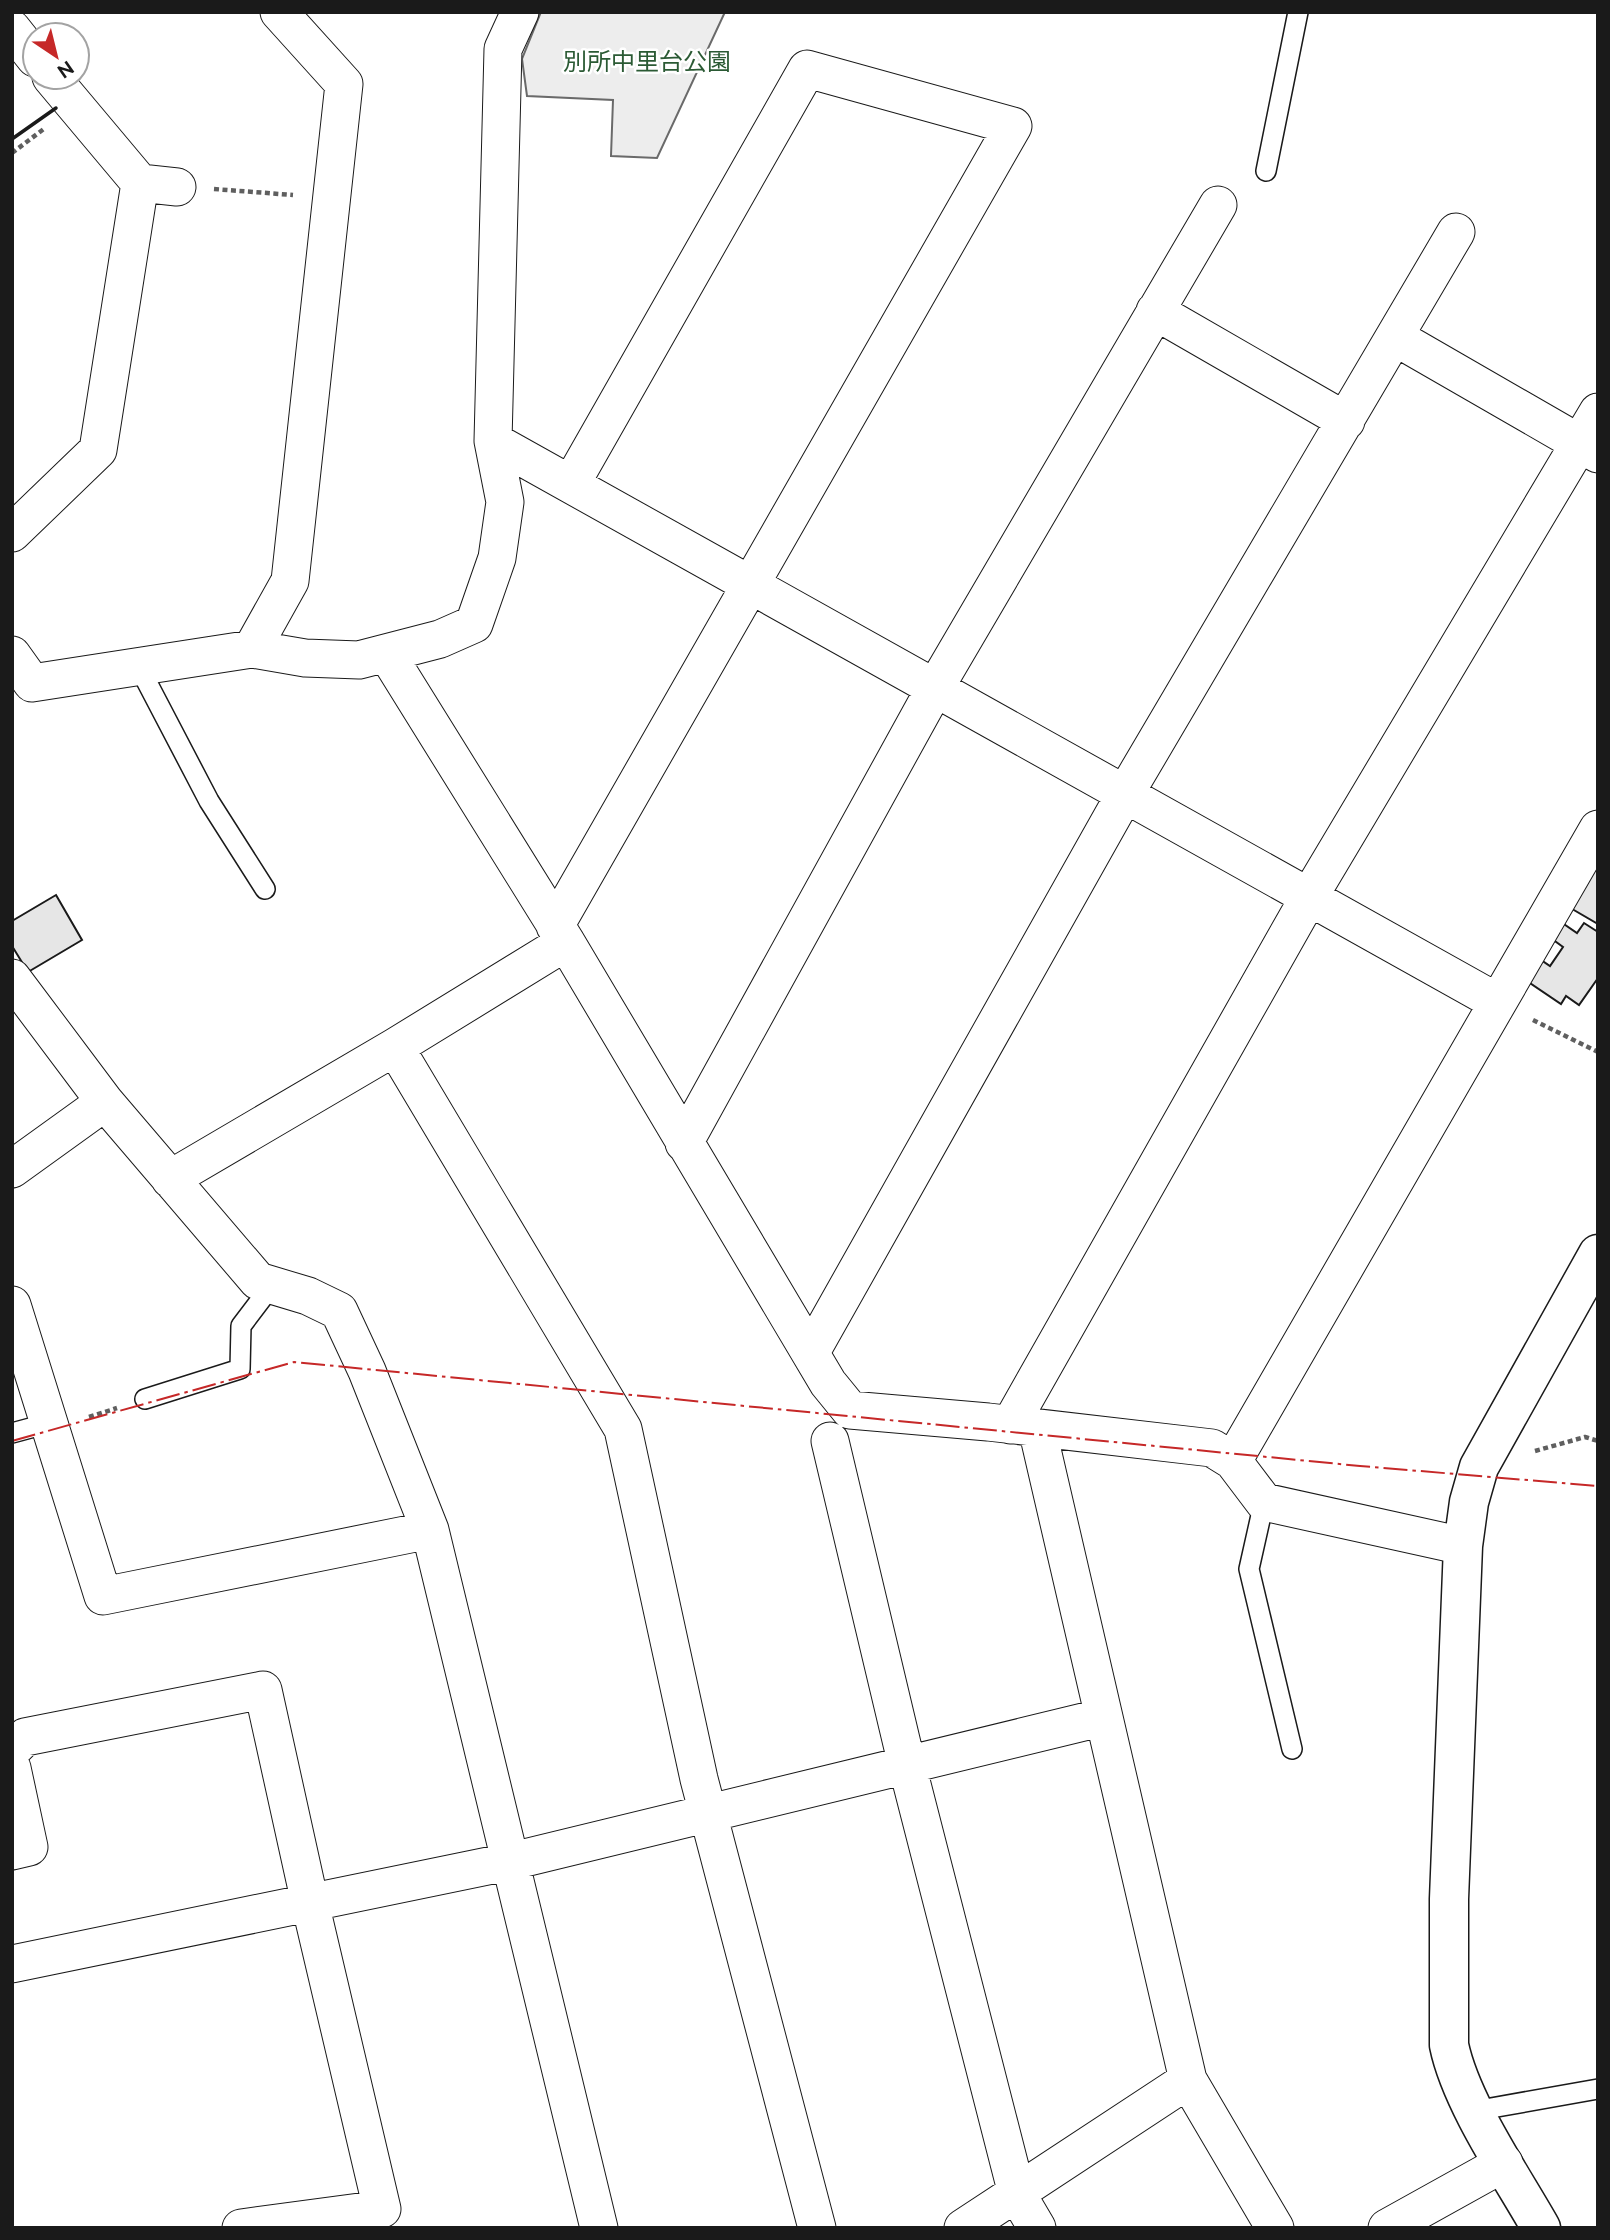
<svg xmlns="http://www.w3.org/2000/svg" width="1610" height="2240" font-family="Raleway,'Noto Sans JP',sans-serif">
  <style>
    .built { fill: #ededed; stroke: #6a6a6a; stroke-width: 2 }
    .building { fill: #e6e6e6; stroke: #1a1a1a; stroke-width: 2 }
    .lines { fill: none; stroke-linecap: round; stroke-linejoin: round }
    .lane-casing { stroke: #1a1a1a; stroke-width: 22 }
    .street-casing { stroke: #1a1a1a; stroke-width: 39 }
    .secondary-casing { stroke: #1a1a1a; stroke-width: 41 }
    .path { stroke: #5f5f5f; stroke-width: 4.5; stroke-dasharray: 5 3.5; stroke-linecap: butt }
    .lane { stroke: #fff; stroke-width: 19 }
    .street { stroke: #fff; stroke-width: 37 }
    .secondary { stroke: #fff; stroke-width: 38 }
    .wall { stroke: #1a1a1a; stroke-width: 3.5 }
    .power { stroke: #c62828; stroke-width: 2; stroke-dasharray: 24 5 3.5 5; stroke-linecap: butt }
    .labels { text-anchor: middle; stroke-width: 5; stroke-linejoin: round; paint-order: stroke }
    .park-label { font-size: 24px; fill: #2b5a34; stroke: #fff }
  </style>
  <rect width="100%" height="100%" fill="#fff"/>
  <path class="built" d="M541,12H725L657,158L611,156L613,100L527,96L522,59Z"/>
  <path class="building" d="M1598,855V924L1567,906Z
    M56,895L82,940L28,972L12,946V921Z
    M1558,920L1577,933L1584,923L1598,932V978L1579,1005L1566,996L1561,1004L1524,979L1538,958L1550,966L1563,947L1548,936Z"/>
  <g class="lines">
    <defs>
      <path id="lane" d="M1266,171L1298,12
        M139,667L209,801L265,889
        M145,1399L240,1369L241,1326L272,1285
        M12,1433L49,1423
        M1264,1502L1249,1569L1292,1749
        M1474,2111L1598,2089"/>
      <path id="street" d="M12,29L35,58
        M140,183L177,187
        M1155,311L1346,421
        M1395,337L1598,454
        M493,441L1497,1002
        M12,533L98,450L140,183L51,77
        M252,649L290,581L344,84L279,12
        M387,654L566,942L828,1383L850,1410L988,1422L1212,1448L1233,1461L1264,1502L1463,1546
        M12,655L32,683L252,649L305,658L359,660L440,639L474,624L497,558L505,502L493,441L503,49L520,12
        M555,926L1013,126L807,69L571,484
        M12,978L105,1102
        M395,1047L623,1429L699,1779L817,2228
        M684,1143L935,688L1218,205
        M12,1169L105,1102L258,1281L308,1296L339,1311L367,1371L430,1530L599,2228
        M170,1179L395,1047L566,942
        M12,1305L103,1596L430,1530
        M811,1352L1125,794L1456,232
        M1010,1425L1309,897L1598,412
        M1037,1428L1188,2080L1275,2228
        M830,1441L907,1765L1017,2194L1037,2228
        M1233,1461L1598,829
        M12,1750L25,1737L263,1690L310,1903L382,2209L241,2228
        M12,1768L29,1847L12,1851
        M12,1964L512,1861L1104,1717
        M963,2228L1188,2080
        M1387,2228L1504,2163"/>
      <path id="secondary" d="M1541,2228C1511,2175 1461,2103 1449,2045V1899L1463,1546L1469,1502L1479,1467L1598,1254"/>
    </defs>
    <use href="#lane" class="lane-casing"/>
    <use href="#street" class="street-casing"/>
    <use href="#secondary" class="secondary-casing"/>
    <path class="path" d="M12,153L45,128
      M214,189L293,195
      M1533,1020L1598,1052
      M89,1417L117,1408
      M1535,1451L1585,1437L1598,1441"/>
    <use href="#lane" class="lane"/>
    <use href="#street" class="street"/>
    <use href="#secondary" class="secondary"/>
    <path class="wall" d="M12,139L56,108"/>
    <path class="power" d="M12,1441L294,1362L1360,1466L1598,1486"/>
  </g>
  <g class="labels">
    <g class="park-label">
      <text x="647" y="70">別所中里台公園</text>
    </g>
  </g>
  <rect width="1610" height="2240" fill="none" stroke="#1a1a1a" stroke-width="28"/>
  <g transform="translate(56 56) rotate(145)"><circle r="33" fill="#ffffff" stroke="#a3a3a3" stroke-width="2"/>
  <path d="M0-5L12 26L0 18L-12 26Z" fill="#c62828"/>
  <text y="-10" font-size="19" font-weight="bold" text-anchor="middle" fill="#1a1a1a">N</text>
  </g>
</svg>
